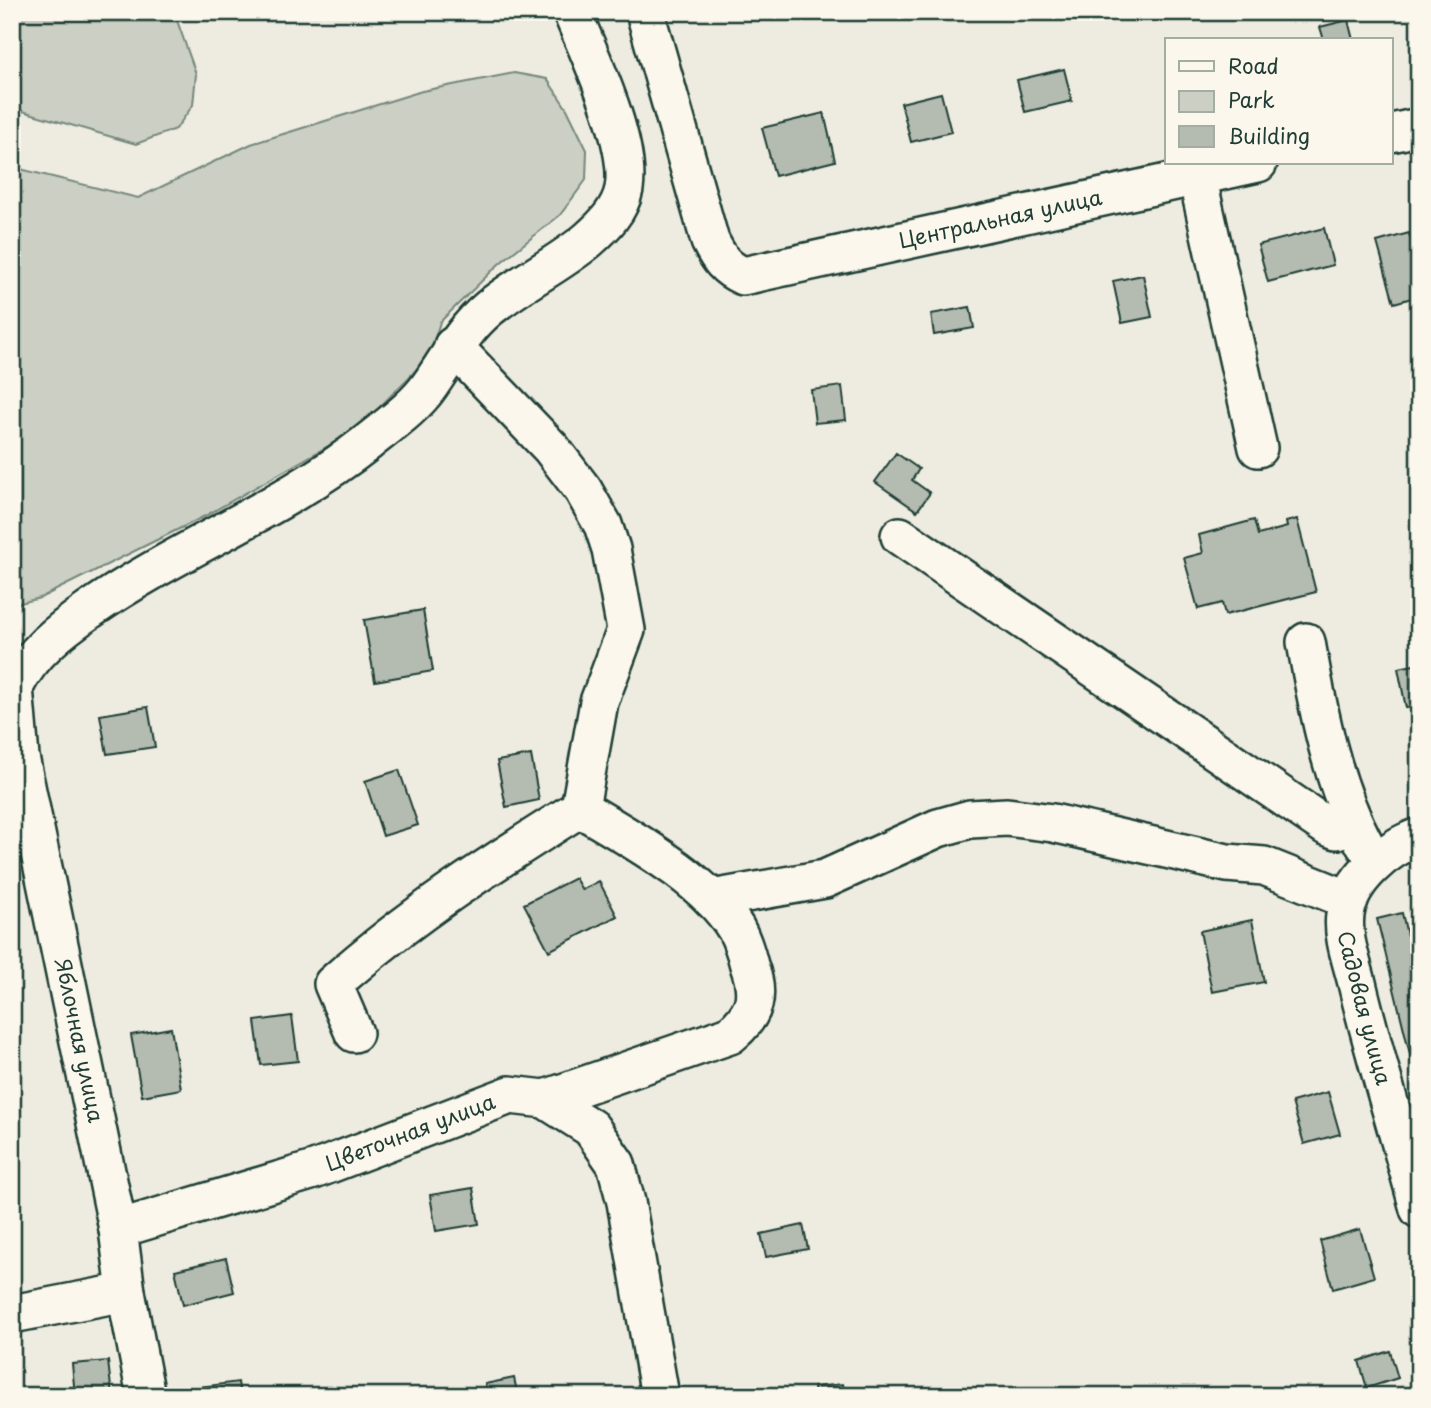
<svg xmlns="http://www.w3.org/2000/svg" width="1431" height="1408" font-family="'Playpen Sans',sans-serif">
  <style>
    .green { fill: #cbcfc4; stroke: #75867c; stroke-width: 2 }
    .building { fill: #b4bbb0; stroke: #1f3d34; stroke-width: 2 }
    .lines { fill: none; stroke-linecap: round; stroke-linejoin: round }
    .minor-casing { stroke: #1f3d34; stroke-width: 42 }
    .minor { stroke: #fbf7ec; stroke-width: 37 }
    .labels { text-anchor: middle; stroke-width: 7; stroke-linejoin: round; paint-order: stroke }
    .street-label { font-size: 21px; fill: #1f3d34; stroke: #fbf7ec }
  </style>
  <rect width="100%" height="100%" fill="#eeece1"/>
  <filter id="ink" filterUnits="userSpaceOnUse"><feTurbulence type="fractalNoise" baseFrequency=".0143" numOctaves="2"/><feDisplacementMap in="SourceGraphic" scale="14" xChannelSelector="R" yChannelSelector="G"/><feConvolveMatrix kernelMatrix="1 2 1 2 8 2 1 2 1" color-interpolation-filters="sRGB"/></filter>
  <g filter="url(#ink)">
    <path class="green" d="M12,12H174L196,74L193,105L176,129L136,144L12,108Z
      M514,73L547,79L567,109L587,150L586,180L560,215L500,263L440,322L431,350L419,367L358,429L205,516L40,598L12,605V167L138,198L251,144L422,91Z"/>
    <path class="building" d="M1348,20L1353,40H1324L1320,27Z
      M1064,69L1072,101L1025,112L1017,80Z
      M941,93L951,132L911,142L901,103Z
      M824,113L835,161L775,176L762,128Z
      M1324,228L1333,265L1268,282L1258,245Z
      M1409,233L1419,268V296L1394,303L1377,242Z
      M1143,275L1152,317L1122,323L1113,281Z
      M970,307L974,328L934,335L931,314Z
      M842,386L846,420L815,423L811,390Z
      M896,453L919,469L912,480L930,493L917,511L875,482Z
      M1297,519L1316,592L1225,615L1222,603L1198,609L1184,558L1203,553L1199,535L1254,520L1258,535L1287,527L1286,522Z
      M423,610L433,671L375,681L364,620Z
      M1419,664V706L1406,708L1398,668Z
      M148,707L155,747L107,754L100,715Z
      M531,755L539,800L506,807L497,761Z
      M399,770L418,825L383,836L365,781Z
      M575,878L582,890L599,881L617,916L549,951L524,904Z
      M1402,913L1407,935L1415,933L1419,948V1091L1377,919Z
      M1252,920L1264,982L1212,992L1200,931Z
      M292,1016L298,1061L261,1065L255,1021Z
      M171,1028L181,1089L142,1096L131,1035Z
      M1328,1092L1340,1134L1304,1144L1292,1102Z
      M473,1188L479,1224L436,1231L430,1195Z
      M803,1225L808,1249L766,1257L761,1234Z
      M1360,1229L1374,1277L1333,1289L1320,1241Z
      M226,1258L234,1292L183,1305L175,1270Z
      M1390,1351L1398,1378L1367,1388L1359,1361Z
      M108,1361L112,1396H75L72,1364Z
      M514,1378L518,1396H487L485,1384Z
      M238,1382L240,1396H200L199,1387Z
      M843,1384L845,1396H815L814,1387Z"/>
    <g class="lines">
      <defs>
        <g id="minor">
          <path id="s1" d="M645,12L710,241C719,259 725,268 743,276L1258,163"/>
          <path d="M1391,133L1419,127"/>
          <path d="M1197,176L1258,448"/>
          <path d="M453,346L551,448L583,490L603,525L611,549L626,630L599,702L580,808C631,839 705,878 736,929C742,940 746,953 749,965C760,995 756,1014 730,1035L545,1099"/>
          <path d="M900,536L1326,826L1337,830L1354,825"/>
          <path d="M1306,642C1318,710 1332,784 1365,845"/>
          <path d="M14,687C32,652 59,631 91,609C179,548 283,509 368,442C389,425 415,407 430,385C449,358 462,331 488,309C519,283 557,266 588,240C604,226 620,210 624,189C632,143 590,56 572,12"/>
          <path id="s2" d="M14,687L20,757L118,1229L126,1292L146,1396"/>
          <path id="s3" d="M1419,837C1387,848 1349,880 1345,915C1342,937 1352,962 1357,983C1375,1059 1399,1134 1419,1209"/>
          <path d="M712,899L825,879L938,828L970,819L1007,817L1053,823L1227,863L1264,866L1349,900"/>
          <path d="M354,1033L333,984C409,916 494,862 580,808"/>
          <path id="s4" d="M118,1229L314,1170L510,1095L545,1099L591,1128L616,1164L626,1202L660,1396"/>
          <path d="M12,1314L126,1292"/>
        </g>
      </defs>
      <use href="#minor" class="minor-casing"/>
      <use href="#minor" class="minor"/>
    </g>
  </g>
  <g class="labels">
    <g class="street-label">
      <text dy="7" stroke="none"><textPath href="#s1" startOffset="551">Центральная улица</textPath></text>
      <text dy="7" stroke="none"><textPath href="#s3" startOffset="208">Садовая улица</textPath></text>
      <text dy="7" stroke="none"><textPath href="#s2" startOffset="360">Яблочная улица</textPath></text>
      <text dy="7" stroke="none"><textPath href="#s4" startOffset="308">Цветочная улица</textPath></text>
    </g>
  </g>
  <rect width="1431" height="1408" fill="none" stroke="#fbf7ec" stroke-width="42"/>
  <rect x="21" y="21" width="1389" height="1366" fill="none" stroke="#1f3d34" stroke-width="2.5" filter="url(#ink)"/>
  <rect x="1165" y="38" width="228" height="126" fill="#fbf7ec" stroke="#a3ada2" stroke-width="2"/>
  <rect x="1179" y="61" width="35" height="10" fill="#fbf7ec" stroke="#a3ada2" stroke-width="2"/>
  <text x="1228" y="74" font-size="21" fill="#1f3d34">Road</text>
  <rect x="1179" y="91" width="35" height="21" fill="#cbcfc4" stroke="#a3ada2" stroke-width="2"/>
  <text x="1228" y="108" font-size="21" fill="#1f3d34">Park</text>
  <rect x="1179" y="126" width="35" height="21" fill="#b4bbb0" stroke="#a3ada2" stroke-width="2"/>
  <text x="1228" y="144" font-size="21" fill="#1f3d34">Building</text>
</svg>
